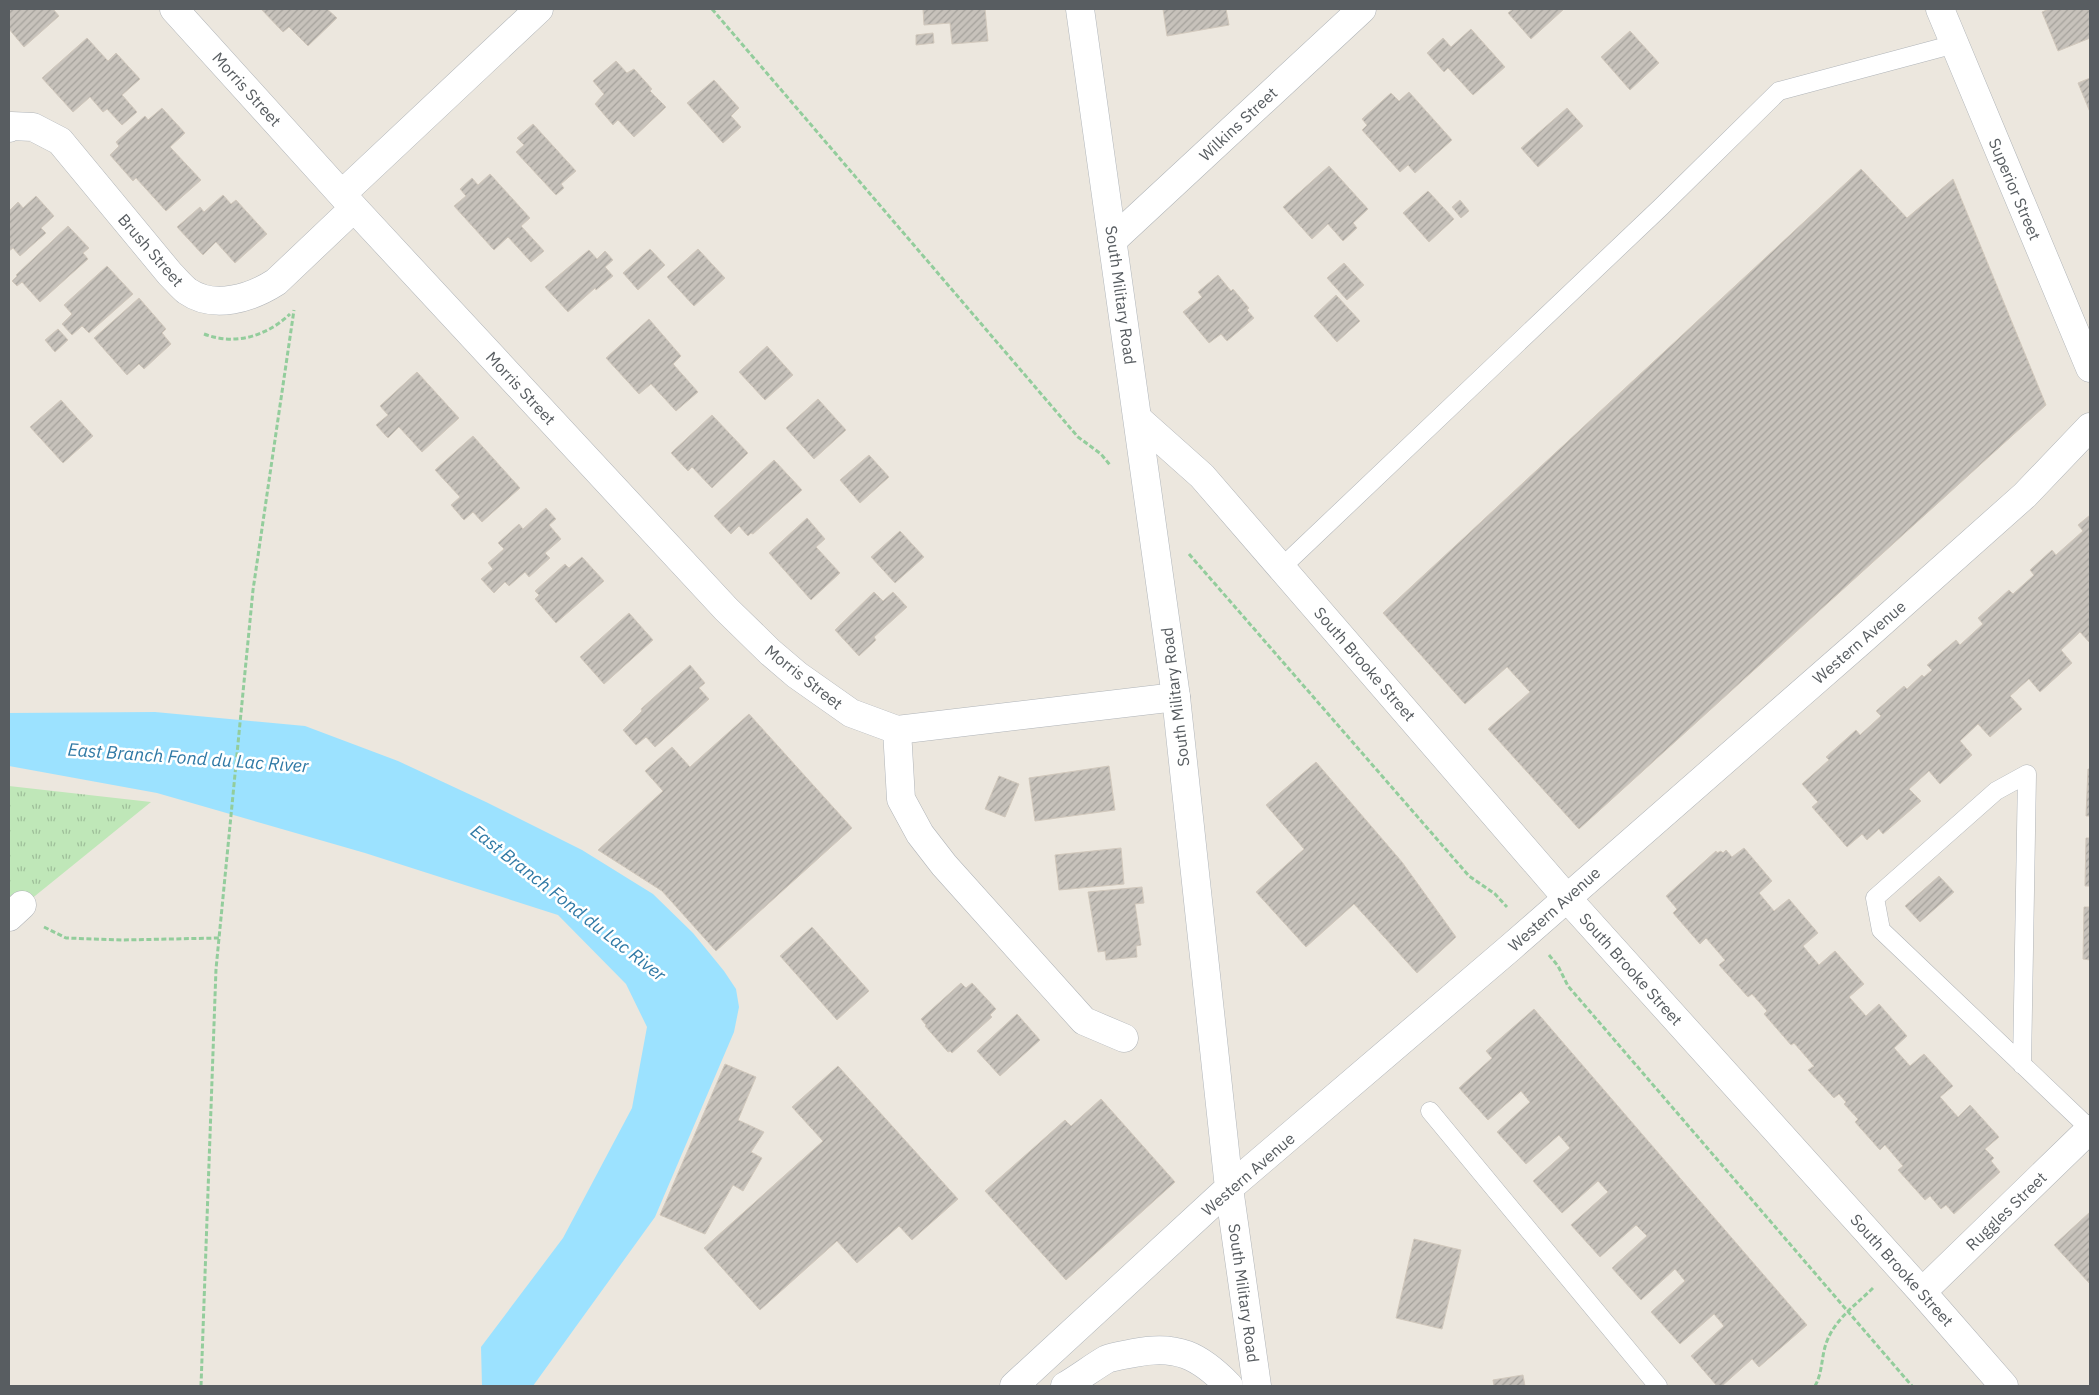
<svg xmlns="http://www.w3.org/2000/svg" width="2099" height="1395" font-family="'IBM Plex Sans',sans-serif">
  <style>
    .grass { fill: url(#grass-tufts) }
    .water { fill: #9ce2ff }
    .building { fill: url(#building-hatch); stroke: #d1c8bc }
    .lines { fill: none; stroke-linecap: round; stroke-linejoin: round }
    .service-casing { stroke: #b0b4b8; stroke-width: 19 }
    .minor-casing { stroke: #b0b4b8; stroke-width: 29 }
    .tertiary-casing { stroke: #b0b4b8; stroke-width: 29 }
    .secondary-casing { stroke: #b1b6bb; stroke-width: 29 }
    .path { stroke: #93cd9c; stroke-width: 3; stroke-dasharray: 5 2.5; stroke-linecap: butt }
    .service { stroke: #fff; stroke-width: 18 }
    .minor { stroke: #fff; stroke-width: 28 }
    .tertiary { stroke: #fff; stroke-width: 28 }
    .secondary { stroke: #fff; stroke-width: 28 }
    .labels { text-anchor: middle; stroke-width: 5; stroke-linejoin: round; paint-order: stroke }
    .street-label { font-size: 16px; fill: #585d61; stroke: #fff }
    .water-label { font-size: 18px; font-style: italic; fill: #2f79a5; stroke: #fff }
  </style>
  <defs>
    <pattern id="grass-tufts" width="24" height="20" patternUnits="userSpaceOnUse" patternTransform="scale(1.25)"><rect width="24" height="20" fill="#bfe7b8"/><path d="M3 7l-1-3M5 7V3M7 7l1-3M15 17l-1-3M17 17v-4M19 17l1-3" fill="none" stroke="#9ebe99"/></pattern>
    <pattern id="building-hatch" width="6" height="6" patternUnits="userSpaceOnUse" patternTransform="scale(1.25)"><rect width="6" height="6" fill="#c7c2bb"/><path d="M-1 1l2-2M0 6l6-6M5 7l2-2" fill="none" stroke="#a4a19b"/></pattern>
  </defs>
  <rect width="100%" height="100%" fill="#ece7de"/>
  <path class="grass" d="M9,786L151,802L9,917Z"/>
  <path class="water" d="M155,712L305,726L398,761L486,802L582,850L653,894L693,933L724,971L736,989L739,1007L734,1032L655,1217L533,1386H482L481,1347L563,1238L632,1108L647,1027L626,984L558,915L365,853L157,793L9,766V713Z"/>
  <path class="building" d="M9,9H53L59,16L24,47L9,29Z
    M261,9H327L337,18L308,46L289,27L283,32Z
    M923,9H985L988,41L952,44L950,23L924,25Z
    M1163,9H1226L1229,25L1167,36Z
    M1513,9H1564L1531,39L1508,13Z
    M2049,9H2090V38L2058,51L2042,12Z
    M1471,29L1505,67L1473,95L1448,68L1444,72L1427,53L1443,38L1451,47Z
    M1630,31L1659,63L1630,90L1601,57Z
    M933,33L934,43L916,45V35Z
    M87,38L108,61L116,53L140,79L122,95L137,112L122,125L107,109L103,112L90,97L73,112L42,78Z
    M616,61L627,73L634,69L652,89L650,91L666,107L634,137L618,120L613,125L595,104L604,94L593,81Z
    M2090,78V112L2078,83Z
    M714,80L739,108L731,116L741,127L723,143L687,103Z
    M1409,92L1452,140L1415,173L1408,165L1400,172L1362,130L1367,125L1362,119L1391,93L1399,101Z
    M162,108L185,133L170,147L201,180L166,211L136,178L133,181L110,155L119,146L116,142L145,116L148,120Z
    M1567,108L1583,126L1538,167L1521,148Z
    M533,124L576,171L561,184L564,188L556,195L516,152L524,145L517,138Z
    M1329,166L1368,209L1353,223L1357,228L1343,241L1328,224L1312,239L1283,207Z
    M1861,169L1907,218L1953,179L2046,405L1579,829L1488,729L1530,692L1507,667L1465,704L1383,613Z
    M490,174L530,218L521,226L544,251L531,262L508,237L494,250L454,206L466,196L460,189L472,178L478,185Z
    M1428,191L1454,219L1429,242L1403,213Z
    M223,195L231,204L236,200L267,234L235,263L216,242L203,255L177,227L200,207L204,212Z
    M36,196L54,216L41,228L46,233L20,256L13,248L9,251V211L18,202L23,208Z
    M1460,200L1469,211L1461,218L1452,207Z
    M68,226L89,248L83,253L88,259L40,302L22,282L17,286L12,281L17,276L16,275Z
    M650,249L665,265L638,290L623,273Z
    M698,249L725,278L694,306L667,277Z
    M589,250L597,259L605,251L613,260L605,267L613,276L596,290L595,288L568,312L545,287Z
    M1344,263L1364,285L1347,300L1327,278Z
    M107,266L133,294L89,333L82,326L72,335L62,324L72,314L64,305Z
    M1218,275L1231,291L1233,289L1249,308L1247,310L1254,318L1227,341L1221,334L1209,343L1183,312L1202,297L1198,292Z
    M1336,295L1360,321L1337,342L1314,316Z
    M139,298L166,329L162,333L171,344L144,369L139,364L127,375L94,338Z
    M649,319L681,356L673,364L698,392L676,411L651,384L639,394L606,358Z
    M58,329L68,340L55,352L45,340Z
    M767,346L793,375L765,400L739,372Z
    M417,372L459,418L422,452L399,427L388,438L376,425L388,415L380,406Z
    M818,399L846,430L814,459L786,428Z
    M61,400L93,436L63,463L30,427Z
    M712,415L748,453L712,488L692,467L688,471L671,453Z
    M473,436L520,488L482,522L473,512L464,520L451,505L460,497L435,470Z
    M869,455L889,477L860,503L840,480Z
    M774,460L802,490L753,534L751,533L748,536L739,526L731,534L714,516Z
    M546,508L556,519L549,525L561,539L545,553L550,558L529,577L525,572L509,586L505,582L494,593L481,579L493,569L488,563L504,549L498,543L519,524L523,529Z
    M2090,515V643L2080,632L2061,650L2072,663L2040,692L2029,679L2010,696L2022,709L1990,737L1978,724L1960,741L1972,755L1940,784L1929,771L1909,789L1921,801L1883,834L1879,829L1867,840L1862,834L1847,847L1812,807L1818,802L1802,784L1829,760L1826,757L1856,730L1860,735L1881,716L1876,711L1904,686L1907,689L1922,675L1924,677L1932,670L1927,665L1956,640L1960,645L1983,624L1978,618L2009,590L2013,594L2034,575L2030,570L2052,550L2056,555L2083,531L2078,525Z
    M807,518L825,539L816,547L840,573L811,600L769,553Z
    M900,531L924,557L895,583L871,557Z
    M582,557L604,581L556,623L535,599L539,595L535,591L565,564L569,568Z
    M874,592L883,601L893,592L907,607L874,637L876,640L859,656L835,630Z
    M629,613L653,640L604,684L580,657Z
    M690,665L705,683L699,688L709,699L655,747L646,737L636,745L623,730L642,711L641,709Z
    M749,714L852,828L716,951L662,891L598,850L663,791L645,771L672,747L690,767Z
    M1316,762L1402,862L1456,937L1417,973L1354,904L1306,947L1256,892L1304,849L1266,805Z
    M1109,766L1115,810L1035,821L1029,778Z
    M2088,769H2090V816H2086Z
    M999,776L1019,784L1005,817L985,809Z
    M2086,838H2090V886H2085Z
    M1121,848L1124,884L1059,890L1055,855Z
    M1744,848L1772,881L1759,893L1774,911L1789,899L1818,933L1803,946L1819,965L1835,951L1864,984L1849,997L1866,1016L1879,1004L1907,1036L1894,1048L1910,1066L1924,1054L1953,1086L1940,1097L1958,1117L1970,1105L1999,1137L1985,1149L1994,1158L1991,1161L2000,1172L1954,1214L1946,1205L1941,1209L1930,1196L1925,1200L1898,1170L1903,1166L1885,1145L1880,1150L1855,1122L1858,1119L1844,1104L1846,1102L1839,1094L1834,1098L1808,1070L1814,1066L1794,1043L1791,1045L1764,1014L1767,1011L1752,994L1748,997L1719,965L1725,960L1706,938L1700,944L1673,913L1677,909L1666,896L1716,851L1717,853L1721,851L1723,853L1726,850L1732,857Z
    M1939,876L1954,892L1920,922L1905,906Z
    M1142,887L1144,903L1135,904L1141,945L1136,946L1137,957L1106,960L1105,951L1098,952L1088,892Z
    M2084,907H2090V960L2083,959Z
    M812,927L869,991L837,1020L780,956Z
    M961,983L966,988L972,983L996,1009L990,1015L992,1017L952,1053L950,1051L948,1052L925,1026L926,1025L921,1019Z
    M1534,1009L1807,1325L1759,1367L1752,1359L1722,1386H1717L1691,1356L1724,1326L1714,1314L1680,1344L1651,1312L1685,1281L1675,1269L1641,1300L1612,1268L1647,1236L1636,1225L1600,1257L1571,1225L1608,1192L1598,1181L1562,1213L1533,1181L1570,1148L1559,1135L1526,1164L1497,1132L1530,1102L1521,1091L1488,1120L1459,1088L1492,1058L1486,1051Z
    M1017,1014L1040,1040L1000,1076L977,1051Z
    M725,1064L756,1077L738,1120L764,1132L751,1152L762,1158L743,1191L733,1185L705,1234L660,1215Z
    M838,1066L958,1199L912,1240L899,1226L857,1263L837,1241L760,1310L704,1248L823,1141L792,1107Z
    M1101,1099L1175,1182L1066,1280L985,1191L1065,1120L1071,1126Z
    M2090,1212V1284L2054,1245Z
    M1414,1239L1461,1250L1442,1329L1396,1318Z
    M1523,1375L1525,1386H1494L1493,1380Z"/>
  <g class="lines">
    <defs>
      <path id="service" d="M1281,568L1661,207L1779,91L1955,44
        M2022,1065L2027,774L1996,791L1875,898L1881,930L2090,1129
        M1430,1111L1658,1386"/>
      <path id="minor" d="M174,9L354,208L726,609L770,652L797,675L851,713L897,730L1176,697
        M1940,9L2090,368
        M9,128L11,126L33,127L60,141L170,274C176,280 181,286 187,291C214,310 251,298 276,282L354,208
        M342,194L539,9
        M1113,240L1362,9
        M1138,419L1202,476L1566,897L1922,1292L2004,1386
        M897,730L901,799L920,834L944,865L1084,1021L1124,1038
        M9,917L22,905
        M1229,1188L1257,1386
        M1922,1292L2090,1129"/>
      <path id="tertiary" d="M1229,1188L1510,948L1861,641L2025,495L2090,427"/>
      <path id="secondary" d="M1014,1386L1229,1188L1176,697L1080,9
        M1065,1386C1079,1378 1093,1367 1107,1359C1115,1356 1125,1355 1134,1353C1177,1344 1200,1356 1229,1386"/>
    </defs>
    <use href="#service" class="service-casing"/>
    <use href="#minor" class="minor-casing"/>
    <use href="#tertiary" class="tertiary-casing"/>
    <use href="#secondary" class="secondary-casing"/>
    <path class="path" d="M712,9L1078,437L1101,454L1110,465
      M204,334C235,346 267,336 290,314
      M1189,554L1469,876L1495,894L1507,907
      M44,927L66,938L122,940L219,938
      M1549,955L1558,966L1568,986L1912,1386
      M201,1386L216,969L253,590L294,310
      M1815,1386C1823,1372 1821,1356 1827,1341C1836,1318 1857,1304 1874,1287"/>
    <use href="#service" class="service"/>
    <use href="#minor" class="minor"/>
    <use href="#tertiary" class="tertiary"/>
    <use href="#secondary" class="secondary"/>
  </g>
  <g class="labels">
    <g class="street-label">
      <text transform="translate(247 89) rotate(48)" y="6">Morris Street</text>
      <text transform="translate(1238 124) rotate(-43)" y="6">Wilkins Street</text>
      <text transform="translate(2015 189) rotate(67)" y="6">Superior Street</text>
      <text transform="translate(151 250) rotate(49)" y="6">Brush Street</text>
      <text transform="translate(1121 295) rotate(82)" y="6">South Military Road</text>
      <text transform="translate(521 388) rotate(47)" y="6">Morris Street</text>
      <text transform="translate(1859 642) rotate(-41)" y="6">Western Avenue</text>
      <text transform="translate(1365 664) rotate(49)" y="6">South Brooke Street</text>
      <text transform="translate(804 677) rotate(38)" y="6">Morris Street</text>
      <text transform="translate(1175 697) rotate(-97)" y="6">South Military Road</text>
      <text transform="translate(1554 909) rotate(-42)" y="6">Western Avenue</text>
      <text transform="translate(1631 969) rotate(48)" y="6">South Brooke Street</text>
      <text transform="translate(1248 1174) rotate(-41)" y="6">Western Avenue</text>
      <text transform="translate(2006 1211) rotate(-44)" y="6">Ruggles Street</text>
      <text transform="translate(1902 1270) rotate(48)" y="6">South Brooke Street</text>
      <text transform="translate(1244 1293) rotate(82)" y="6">South Military Road</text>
    </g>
    <g class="water-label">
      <text transform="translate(188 758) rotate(4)" y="6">East Branch Fond du Lac River</text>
      <text transform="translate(568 903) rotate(38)" y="6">East Branch Fond du Lac River</text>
    </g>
  </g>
  <rect width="2099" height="1395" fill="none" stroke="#585d61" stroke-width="20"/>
</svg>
